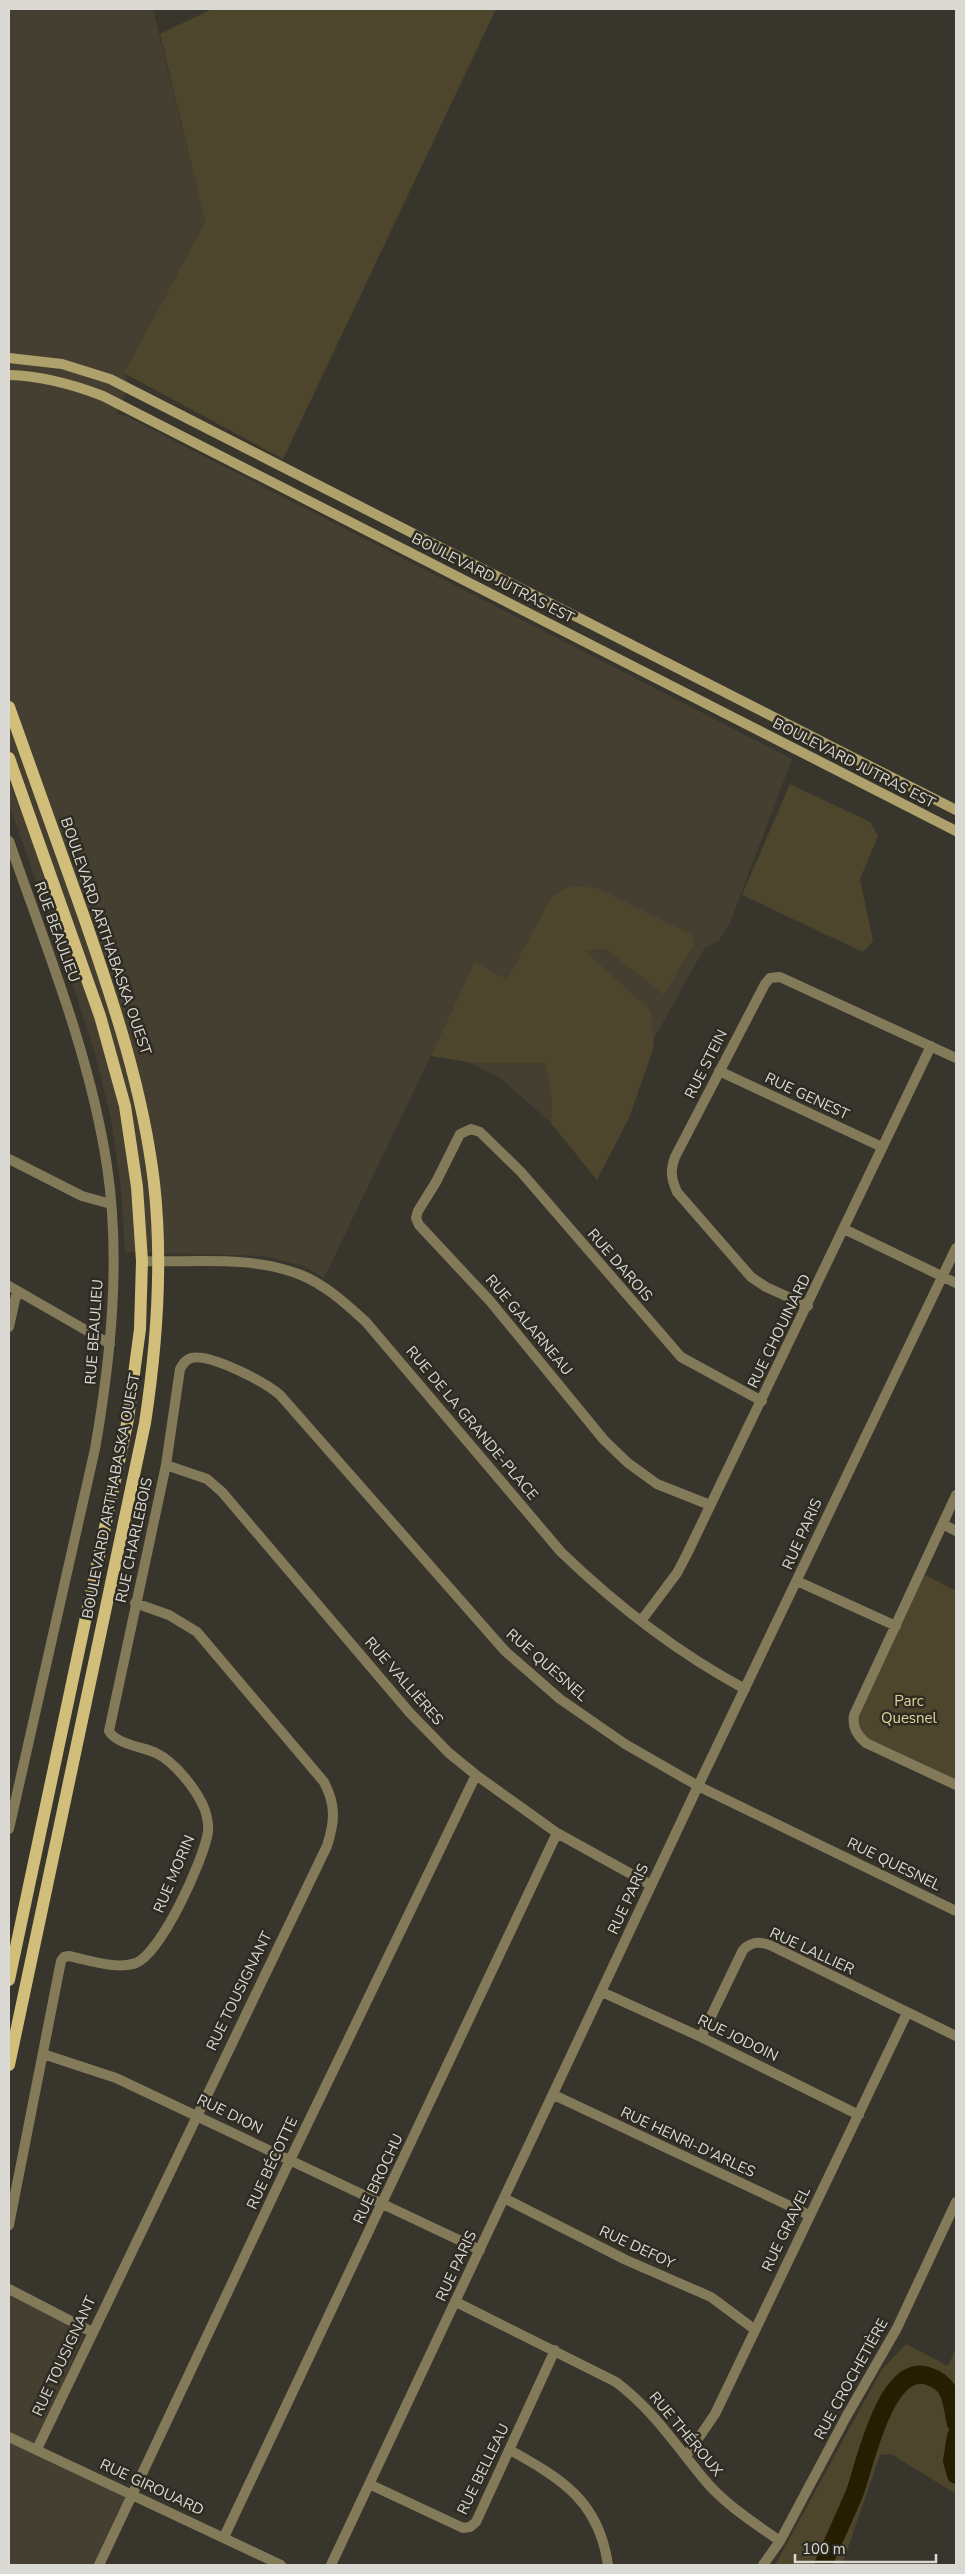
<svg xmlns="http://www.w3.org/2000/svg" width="965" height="2574" font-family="'Nunito Sans',sans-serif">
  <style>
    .built { fill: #443f30 }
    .green { fill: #4d462d }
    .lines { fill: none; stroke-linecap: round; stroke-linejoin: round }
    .river { stroke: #251e01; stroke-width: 18 }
    .street { stroke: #837a5a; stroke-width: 10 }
    .secondary { stroke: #afa16c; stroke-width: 10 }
    .primary { stroke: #d1be7a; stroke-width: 12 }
    .labels { text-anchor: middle; stroke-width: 5; stroke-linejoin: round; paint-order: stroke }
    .street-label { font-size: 15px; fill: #dad9d3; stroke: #2e2b23 }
    .park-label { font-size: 15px; fill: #e2d399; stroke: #2e2b23 }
  </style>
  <rect width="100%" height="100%" fill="#38352c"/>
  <path class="built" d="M9,9H153L205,222L124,373L129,386L116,414L126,416L792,759L730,923L719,940L704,949L650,1046L597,1180L551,1123L499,1077L435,1047L324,1278L304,1266L265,1256L125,1252L121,1188L111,1119L95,1053L68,970L9,805Z
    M9,2293L84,2335L33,2452L126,2496L94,2565H9Z"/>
  <path class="green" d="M212,9H496L283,459L124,373L205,222L160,34Z
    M790,784L870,822L878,836L860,879L873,941L863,952L742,895Z
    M572,886L598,888L691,934L694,944L664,995L606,949L584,950L651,1011L654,1047L629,1118L597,1180L551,1123L552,1099L545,1063H474L431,1056L475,961L507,980L552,896Z
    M920,1572L956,1591V1785L866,1743L854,1715Z
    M906,2344L948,2366L956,2348V2494L891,2454L880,2455L842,2565H775L882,2369Z"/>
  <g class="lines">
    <path class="river" d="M956,2436L952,2461L956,2475
      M823,2565C833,2541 845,2516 855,2492C865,2464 886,2362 928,2376C953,2384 951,2402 956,2424"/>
    <path class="street" d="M9,841C46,947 90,1054 107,1166C121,1259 111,1357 95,1449L9,1829
      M719,1071L882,1147
      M9,1159L82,1196L111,1204
      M844,1229L956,1283
      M142,1261C194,1263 252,1255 301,1275C326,1285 347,1305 366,1322L561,1552C616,1605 678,1653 745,1689
      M9,1286L110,1344
      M808,1306L766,1287L751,1277L677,1192C671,1178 670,1171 675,1157L765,984L770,978L780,977L956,1058
      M9,1327L17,1291
      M166,1465L207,1479L222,1492L410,1713L449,1753L476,1775L557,1833L651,1885
      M956,1495L854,1715C852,1727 857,1735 866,1743L956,1785
      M710,1505L657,1484L628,1463L604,1440L490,1301L419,1225L416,1218L418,1211L436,1182L460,1134L471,1129L480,1132L521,1172L681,1357L762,1401
      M943,1524L956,1531
      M797,1581L896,1626
      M641,1621L677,1573L687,1554L931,1046
      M602,1992L701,2037L859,2115
      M701,2037L743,1950C752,1941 761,1941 772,1946L956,2036
      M43,2054L116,2078L480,2250
      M554,2095L809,2215
      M504,2198L626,2260L711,2297L754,2329
      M9,2225L61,1961L64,1957L69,1956C88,1960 117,1970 136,1963C162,1952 204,1859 208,1832C209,1825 207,1817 205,1810C197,1790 175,1762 156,1753C143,1747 116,1744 109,1731L166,1465L180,1369C183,1364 185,1360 191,1358C210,1353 265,1382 280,1395L505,1651L560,1699L625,1744L698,1786L956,1911
      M9,2289L92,2332
      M456,2302L616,2382C652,2409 675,2444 703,2478C724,2504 753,2522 780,2541
      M9,2437L281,2565
      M37,2449L327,1846C335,1821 336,1805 324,1782L197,1632L169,1615L135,1603
      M510,2450C562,2479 599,2501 608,2565
      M687,2455L715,2414L907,2013
      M369,2484L463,2528L470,2527L476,2522L555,2350
      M224,2537L557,1833
      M99,2565L290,2160L476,1775
      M331,2565L698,1786L956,1248
      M763,2565L780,2541L846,2417L897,2328L956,2202"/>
    <path class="secondary" d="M9,358L62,364L110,379L956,810
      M9,375C42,376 72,384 103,396L956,831"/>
    <path class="primary" d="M9,707C34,777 59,847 84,917C114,1004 143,1090 154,1183C163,1263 157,1344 145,1423L9,2065
      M9,758L100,1016L125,1106L137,1187L142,1261L140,1329L128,1419L9,1980"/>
  </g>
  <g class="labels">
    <g class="street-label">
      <text transform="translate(493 578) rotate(27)" y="5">BOULEVARD JUTRAS EST</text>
      <text transform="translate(854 763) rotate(27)" y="5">BOULEVARD JUTRAS EST</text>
      <text transform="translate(57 932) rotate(70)" y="5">RUE BEAULIEU</text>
      <text transform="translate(106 936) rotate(71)" y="5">BOULEVARD ARTHABASKA OUEST</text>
      <text transform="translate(706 1064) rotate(-63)" y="5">RUE STEIN</text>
      <text transform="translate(807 1096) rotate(25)" y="5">RUE GENEST</text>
      <text transform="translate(620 1265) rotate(49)" y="5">RUE DAROIS</text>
      <text transform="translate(529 1325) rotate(50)" y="5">RUE GALARNEAU</text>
      <text transform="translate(779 1331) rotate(-64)" y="5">RUE CHOUINARD</text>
      <text transform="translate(94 1332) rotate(-86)" y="5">RUE BEAULIEU</text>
      <text transform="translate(472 1423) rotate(50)" y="5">RUE DE LA GRANDE-PLACE</text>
      <text transform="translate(111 1496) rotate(-79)" y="5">BOULEVARD ARTHABASKA OUEST</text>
      <text transform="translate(802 1534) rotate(-66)" y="5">RUE PARIS</text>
      <text transform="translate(134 1540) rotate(-78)" y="5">RUE CHARLEBOIS</text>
      <text transform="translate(547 1665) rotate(41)" y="5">RUE QUESNEL</text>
      <text transform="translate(404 1681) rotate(49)" y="5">RUE VALLIÈRES</text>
      <text transform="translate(894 1864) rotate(26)" y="5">RUE QUESNEL</text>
      <text transform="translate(174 1874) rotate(-67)" y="5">RUE MORIN</text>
      <text transform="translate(628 1899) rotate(-65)" y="5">RUE PARIS</text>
      <text transform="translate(812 1951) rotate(25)" y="5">RUE LALLIER</text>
      <text transform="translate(239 1991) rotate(-64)" y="5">RUE TOUSIGNANT</text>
      <text transform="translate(738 2038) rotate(26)" y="5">RUE JODOIN</text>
      <text transform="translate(230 2114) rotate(26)" y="5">RUE DION</text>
      <text transform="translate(688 2142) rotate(25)" y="5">RUE HENRI-D'ARLES</text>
      <text transform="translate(272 2163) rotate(-65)" y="5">RUE BÉCOTTE</text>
      <text transform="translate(378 2179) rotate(-65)" y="5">RUE BROCHU</text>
      <text transform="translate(786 2229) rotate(-64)" y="5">RUE GRAVEL</text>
      <text transform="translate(637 2247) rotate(25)" y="5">RUE DEFOY</text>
      <text transform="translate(456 2266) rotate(-65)" y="5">RUE PARIS</text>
      <text transform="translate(64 2356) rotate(-65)" y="5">RUE TOUSIGNANT</text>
      <text transform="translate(851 2379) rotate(-61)" y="5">RUE CROCHETIÈRE</text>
      <text transform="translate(686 2434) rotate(50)" y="5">RUE THÉROUX</text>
      <text transform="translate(483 2469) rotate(-64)" y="5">RUE BELLEAU</text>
      <text transform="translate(152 2487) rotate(25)" y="5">RUE GIROUARD</text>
    </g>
    <g class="park-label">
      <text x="909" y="1706">Parc<tspan x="909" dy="17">Quesnel</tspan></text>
    </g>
  </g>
  <rect width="965" height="2574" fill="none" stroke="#dad9d3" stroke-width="20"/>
  <path d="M795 2554v8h141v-8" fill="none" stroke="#dad9d3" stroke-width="2.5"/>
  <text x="802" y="2554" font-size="15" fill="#dad9d3" stroke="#2e2b23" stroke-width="4" paint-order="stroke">100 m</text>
</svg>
